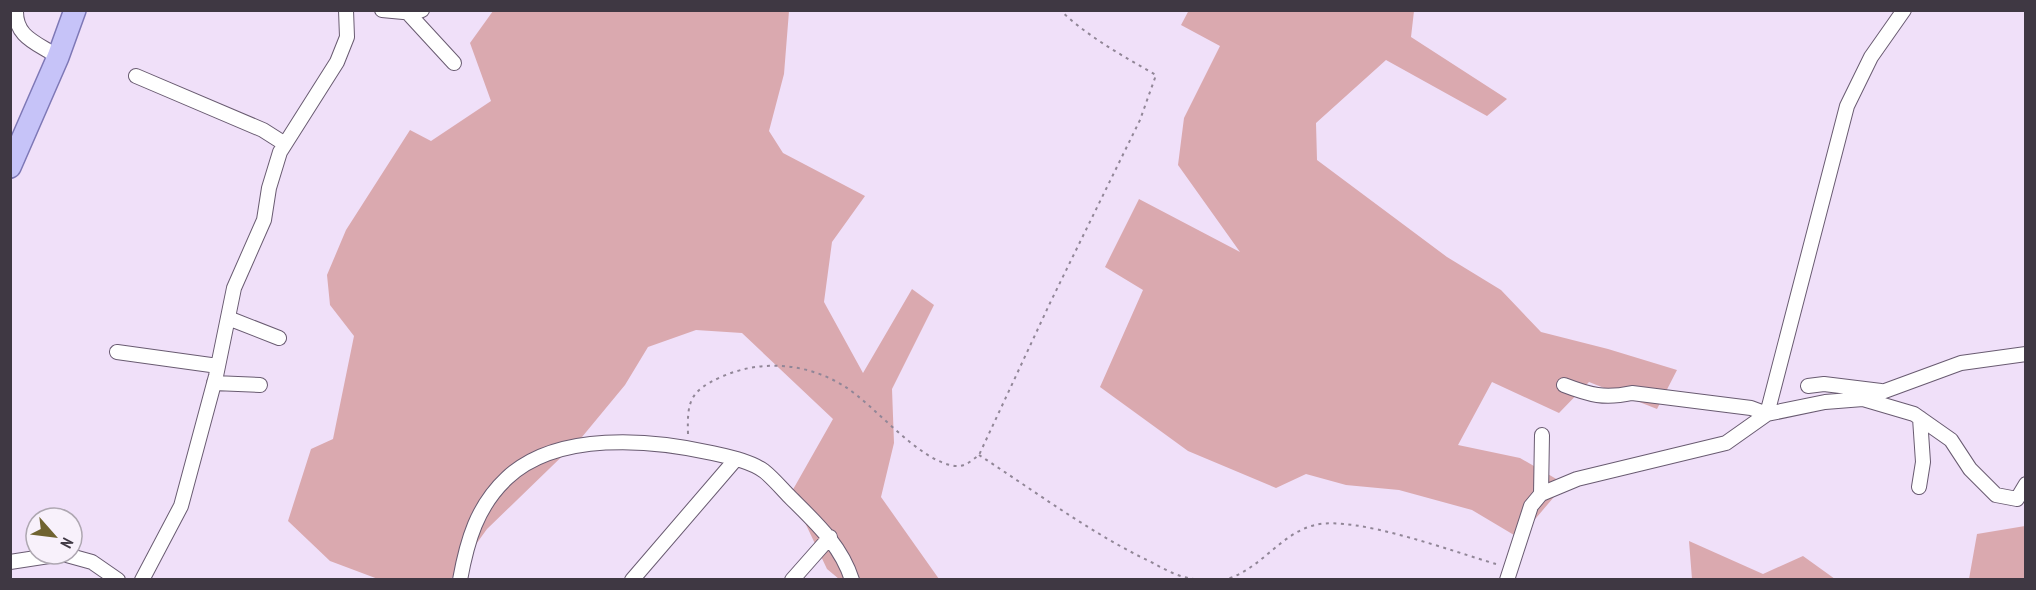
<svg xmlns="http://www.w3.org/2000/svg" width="2036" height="590" font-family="'PT Sans Narrow',sans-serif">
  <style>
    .green { fill: #daa9af }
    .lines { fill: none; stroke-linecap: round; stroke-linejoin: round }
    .street-casing { stroke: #695b71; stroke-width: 16 }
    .primary-casing { stroke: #7e78b6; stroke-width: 24 }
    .path { stroke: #918697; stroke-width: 2; stroke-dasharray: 3 4.5; stroke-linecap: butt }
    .street { stroke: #fff; stroke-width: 14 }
    .primary { stroke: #c6c3f8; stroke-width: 21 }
  </style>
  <rect width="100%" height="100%" fill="#f0e0f9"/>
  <path class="green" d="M1189,10L1414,11L1411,37L1507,99L1487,116L1386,60L1316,123L1317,160L1447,257L1501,290L1541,332L1608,349L1677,370L1657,409L1589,382L1559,413L1492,382L1458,445L1520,458L1565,484L1519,538L1472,510L1399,490L1346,485L1306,474L1276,488L1188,451L1100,387L1143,290L1105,267L1139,199L1240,252L1178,165L1184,118L1220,46L1181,25Z
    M493,11H789L784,74L769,131L783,153L865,196L832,242L824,302L863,373L912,289L934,305L892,389L894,443L881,497L939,579H839L827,569L791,493L833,419L742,333L696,330L648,347L625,385L582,437L487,529L451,579H378L330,561L288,521L311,449L333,439L354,336L330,305L327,275L346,230L410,130L431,141L491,101L470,43Z
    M2025,526V579H1969L1977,534Z
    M1689,541L1763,574L1803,556L1835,579H1692Z"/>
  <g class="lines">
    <defs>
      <path id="street" d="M16,10C15,38 38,43 58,57
        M382,10L414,13L422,10
        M408,13L454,63
        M136,76L263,130L285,144
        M228,318L279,338
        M117,352L218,366
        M214,383L260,385
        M1564,385C1590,395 1604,399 1632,393L1751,408L1767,414
        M1808,386L1824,384L1881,391
        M1863,399L1914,414L1951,440L1970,469L1996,495L2017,499L2026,484
        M1767,414L1847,106L1871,57L1904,10
        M1919,487L1923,462L1920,418
        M1541,494L1542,435
        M63,554L92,562L118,580
        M10,562L62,554
        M142,580L181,506L216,376L234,288L264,220L269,188L280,152L337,62L347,37L346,10
        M460,580C467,541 477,506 507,478C557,431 651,439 712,453C729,457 750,461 764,471C773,478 782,489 790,497C815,522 841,545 852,580
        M632,580L736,459
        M792,580L830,537
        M1507,580L1531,506L1541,494L1577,479L1726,443L1767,414L1825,402L1863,399L1961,363L2026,354"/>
      <path id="primary" d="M10,167L58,57L75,10"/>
    </defs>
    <use href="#street" class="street-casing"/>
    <use href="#primary" class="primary-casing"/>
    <path class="path" d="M688,434C687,401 690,391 721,377C761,359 807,363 844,386C876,406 918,461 955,466C965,467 971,461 979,455L1050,303L1140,120L1156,75C1123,56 1088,37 1060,10
      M979,455C1036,492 1092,534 1153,563C1166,570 1180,578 1195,579C1204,580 1218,581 1227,579C1261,569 1281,533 1315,525C1355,515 1454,552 1496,564"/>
    <use href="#street" class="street"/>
    <use href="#primary" class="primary"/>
  </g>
  <rect width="2036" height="590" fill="none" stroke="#3f3843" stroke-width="24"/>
  <g transform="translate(54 536) rotate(118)"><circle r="28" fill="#f8f1fb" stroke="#aea7b1" stroke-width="1.5"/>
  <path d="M0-4.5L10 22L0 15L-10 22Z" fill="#706330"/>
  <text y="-9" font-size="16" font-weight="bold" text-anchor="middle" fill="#3f3843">N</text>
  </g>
</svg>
